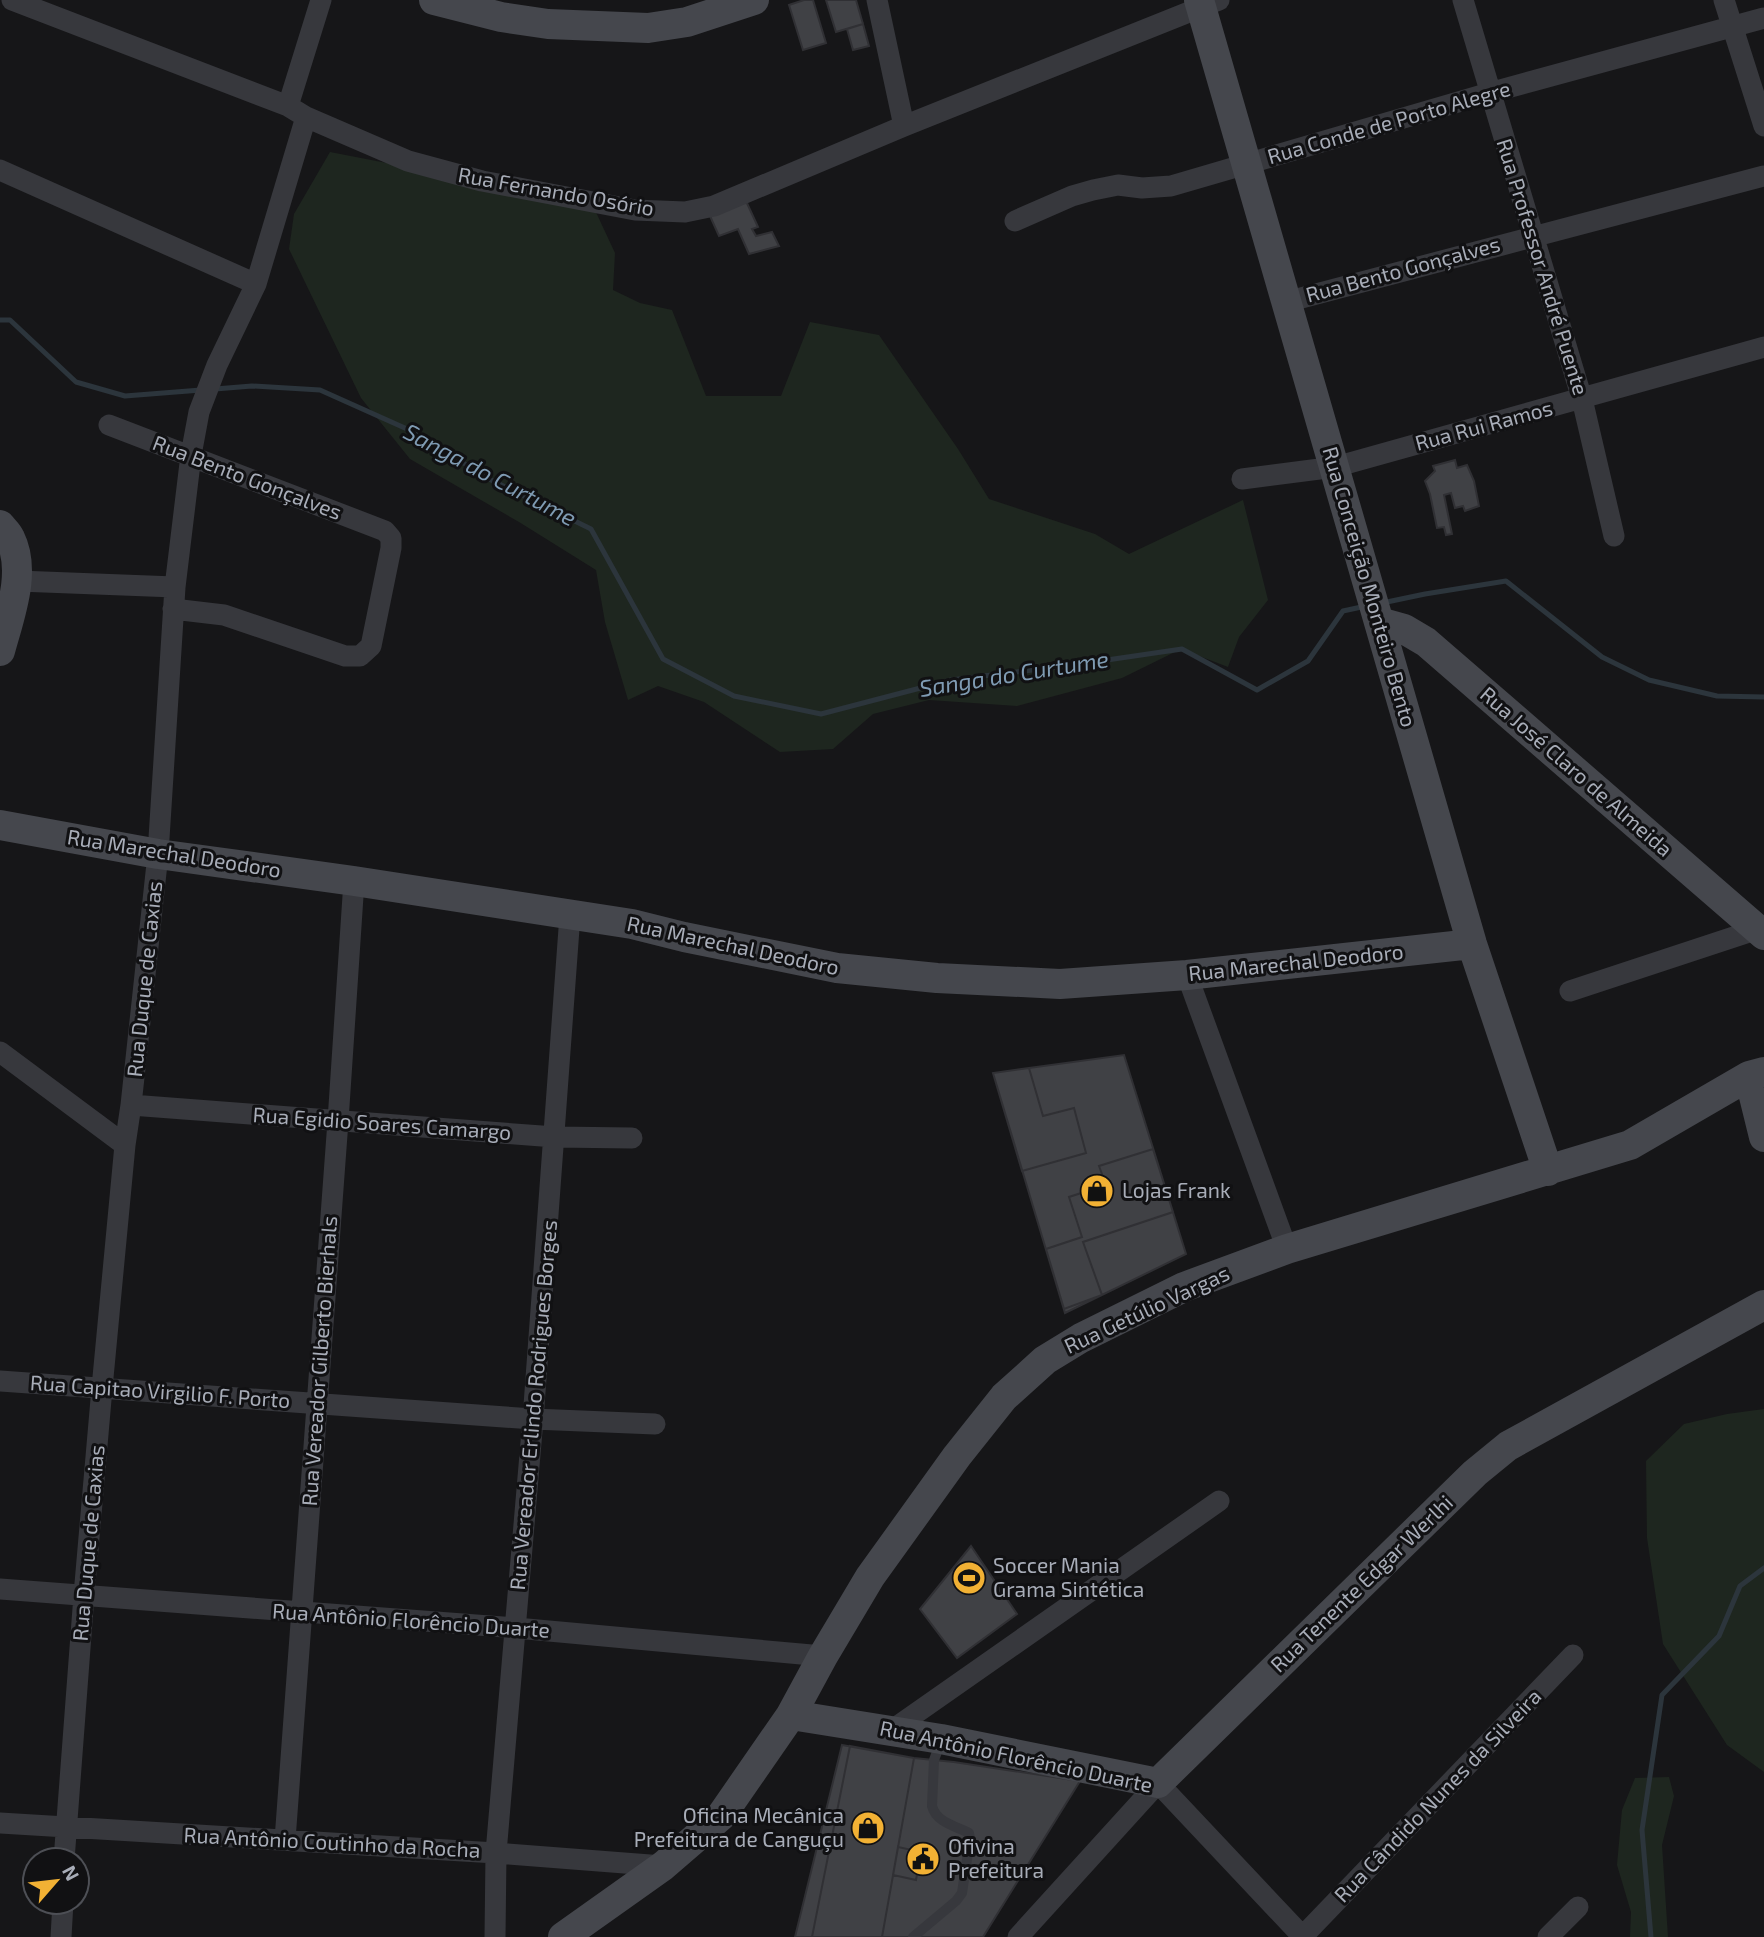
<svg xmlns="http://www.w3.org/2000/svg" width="1764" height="1937" font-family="'Exo 2',sans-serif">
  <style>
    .green { fill: #1e261f }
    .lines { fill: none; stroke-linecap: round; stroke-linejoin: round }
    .stream { stroke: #2c353c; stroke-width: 5 }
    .building { fill: #404145; stroke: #303034; stroke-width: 2 }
    .lane { stroke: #37383d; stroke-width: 10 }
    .street { stroke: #37383d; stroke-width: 21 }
    .secondary { stroke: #45474d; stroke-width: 30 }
    .labels { text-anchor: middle; stroke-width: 6; stroke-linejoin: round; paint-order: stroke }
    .street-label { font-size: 21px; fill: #a8adb8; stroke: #111113 }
    .poi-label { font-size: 21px; fill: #a8adb8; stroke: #111113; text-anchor: start }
    .water-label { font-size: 23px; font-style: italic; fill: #7f9bb3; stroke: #111113 }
  </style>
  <rect width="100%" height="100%" fill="#161618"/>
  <path class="green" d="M330,152L397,165L594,208L615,253L613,290L640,303L672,310L706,396H781L810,322L879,335L958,449L989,499L1095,534L1129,554L1243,500L1268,600L1239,637L1228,667L1181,649L1122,678L1017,706L929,700L873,714L833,749L780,752L704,702L658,686L628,700L605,622L596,570L519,522L410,459L361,398L289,249L294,214Z
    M1764,1409V1772L1727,1745L1663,1644L1647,1538L1646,1461L1684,1424L1727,1414Z
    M1669,1777L1674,1796L1662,1845L1668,1937H1630L1631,1912L1617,1865L1622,1810L1635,1778Z"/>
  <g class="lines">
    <path class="stream" d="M0,320H10L76,382L125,396L201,390
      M215,389L252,386L320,390L416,433L487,478L591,529L663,659L734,696L821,714L951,680L1066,666L1182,649L1257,690L1308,661L1343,611L1366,606
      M1382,603L1425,594L1506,581L1602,657L1649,680L1717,696L1764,697
      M1651,1937L1642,1830L1662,1695L1719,1636L1740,1586L1764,1568"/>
  </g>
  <path class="building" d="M804,0H813L826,43L803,50L789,5Z
    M826,0H856L863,24L836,32Z
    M863,24L869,46L853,50L847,29Z
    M746,201L758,227L752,229L756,236L772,232L779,246L749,254L738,229L719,236L710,216Z
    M1455,460L1457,468L1467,465L1474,481L1479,506L1465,511L1463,506L1455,508L1451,493L1444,495L1452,534L1446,535L1444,527L1437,528L1430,494L1425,481L1435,471L1433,466Z
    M1124,1055L1186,1254L1065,1313L993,1073Z
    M1029,1068L1043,1116L1074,1108L1086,1153L1022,1171L993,1073Z
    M1153,1149L1173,1212L1083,1242L1102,1295L1064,1309L1046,1249L1082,1237L1069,1197L1106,1185L1099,1166Z
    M971,1546L1017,1614L957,1658L920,1609Z
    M842,1745L914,1758L954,1762L1080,1781L983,1937H795Z
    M850,1746L914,1758L882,1937H812Z
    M898,1847L921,1852L916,1880L893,1875Z"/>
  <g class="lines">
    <path class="lane" d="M913,1937L956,1901L962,1893L970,1839L969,1833C955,1826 936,1822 932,1806L934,1760L941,1741"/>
    <path class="street" d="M12,0L288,106L306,117L408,161L482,181L635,210L685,212L714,206L904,126L1219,0
      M877,0L904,126
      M1463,0L1582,399L1614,536
      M1724,0L1764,126
      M288,106L321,0
      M0,170L256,284
      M1015,221L1072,196L1093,190L1118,185L1142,188L1171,186L1489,93L1764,18
      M1286,302L1764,176
      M109,425L385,531L391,538V548L371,646L360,656H345L224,615L173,609
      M1242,479L1335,467L1764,347
      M18,581L175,587
      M1187,975L1287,1249
      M1570,991L1758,929
      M0,1052L125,1145
      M131,1105L555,1137L632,1138
      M0,1381L533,1419L655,1424
      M0,1589L516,1628L823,1656
      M892,1730L1219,1501
      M0,1823L496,1853L663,1866
      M285,1840L338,1121L354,881
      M64,1860L84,1595L102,1388L125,1145L131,1105L158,854L175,587L191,455L199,412L217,365L256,284L306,117
      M61,1937L63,1902
      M495,1937L496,1853L533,1419L570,915
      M1018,1937L1158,1783L1303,1937
      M1302,1937L1573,1655
      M1548,1937L1578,1907"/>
    <path class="secondary" d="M434,0L501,17L548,24L648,28L687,22L754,0
      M1199,0L1472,944L1548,1171
      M0,525C3,529 8,533 10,538C27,572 9,617 0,651
      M1379,622L1404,629L1426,642L1764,935
      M0,825L158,854L354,881L632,924L684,937L837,968L937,978L1060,984L1187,975L1472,944
      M1749,1076L1764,1137
      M791,1715L941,1739L1158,1783L1475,1473L1508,1446L1764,1305
      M563,1937L663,1866L721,1816L791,1715L823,1656L870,1577L957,1456L1004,1397L1045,1360L1081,1338L1184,1287L1287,1249L1630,1145L1749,1076L1764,1072"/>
  </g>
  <defs>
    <symbol id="shop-disc" viewBox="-11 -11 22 22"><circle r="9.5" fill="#f2b134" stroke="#111113"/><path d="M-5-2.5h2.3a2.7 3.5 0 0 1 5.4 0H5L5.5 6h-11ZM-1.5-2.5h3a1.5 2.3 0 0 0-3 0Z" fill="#111"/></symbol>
    <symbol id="stadium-disc" viewBox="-11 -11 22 22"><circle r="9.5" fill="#f2b134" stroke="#111113"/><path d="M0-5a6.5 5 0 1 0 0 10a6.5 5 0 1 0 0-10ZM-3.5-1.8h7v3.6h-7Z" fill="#111"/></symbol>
    <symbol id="civic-disc" viewBox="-11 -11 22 22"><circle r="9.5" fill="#f2b134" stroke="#111113"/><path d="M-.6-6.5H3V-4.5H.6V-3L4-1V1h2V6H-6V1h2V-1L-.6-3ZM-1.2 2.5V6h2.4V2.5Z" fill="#111"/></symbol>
  </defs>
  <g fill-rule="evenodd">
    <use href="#shop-disc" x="1078" y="1172" width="38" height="38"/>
    <use href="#stadium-disc" x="950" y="1559" width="38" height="38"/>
    <use href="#shop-disc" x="849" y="1809" width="38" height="38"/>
    <use href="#civic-disc" x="904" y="1840" width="38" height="38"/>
  </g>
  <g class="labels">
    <g class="street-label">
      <text transform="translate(1389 123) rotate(-16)" y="7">Rua Conde de Porto Alegre</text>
      <text transform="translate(556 192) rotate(10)" y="7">Rua Fernando Osório</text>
      <text transform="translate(1542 267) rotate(73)" y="7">Rua Professor André Puente</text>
      <text transform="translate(1403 270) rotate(-15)" y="7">Rua Bento Gonçalves</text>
      <text transform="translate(1484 426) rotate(-15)" y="7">Rua Rui Ramos</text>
      <text transform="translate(247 478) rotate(21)" y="7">Rua Bento Gonçalves</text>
      <text transform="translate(1369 587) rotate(74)" y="7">Rua Conceição Monteiro Bento</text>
      <text transform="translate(1576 772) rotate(41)" y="7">Rua José Claro de Almeida</text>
      <text transform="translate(174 854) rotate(9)" y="7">Rua Marechal Deodoro</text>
      <text transform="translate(733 946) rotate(12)" y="7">Rua Marechal Deodoro</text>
      <text transform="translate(1296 963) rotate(-6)" y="7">Rua Marechal Deodoro</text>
      <text transform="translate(145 979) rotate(-84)" y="7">Rua Duque de Caxias</text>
      <text transform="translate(382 1124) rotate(4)" y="7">Rua Egidio Soares Camargo</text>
      <text transform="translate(1147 1310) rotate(-25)" y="7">Rua Getúlio Vargas</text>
      <text transform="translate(320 1361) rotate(-86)" y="7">Rua Vereador Gilberto Bierhals</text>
      <text transform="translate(160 1392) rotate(4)" y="7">Rua Capitao Virgilio F. Porto</text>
      <text transform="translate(534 1405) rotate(-85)" y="7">Rua Vereador Erlindo Rodrigues Borges</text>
      <text transform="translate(89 1543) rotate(-85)" y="7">Rua Duque de Caxias</text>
      <text transform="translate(1362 1584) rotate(-44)" y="7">Rua Tenente Edgar Werlhi</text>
      <text transform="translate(411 1621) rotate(4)" y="7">Rua Antônio Florêncio Duarte</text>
      <text transform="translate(1016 1757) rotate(12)" y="7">Rua Antônio Florêncio Duarte</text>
      <text transform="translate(1438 1796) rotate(-46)" y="7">Rua Cândido Nunes da Silveira</text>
      <text transform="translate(332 1843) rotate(3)" y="7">Rua Antônio Coutinho da Rocha</text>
    </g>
    <g class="poi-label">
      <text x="1122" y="1198">Lojas Frank</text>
      <text x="993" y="1573">Soccer Mania<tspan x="993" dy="24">Grama Sintética</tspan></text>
      <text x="844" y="1823" text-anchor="end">Oficina Mecânica<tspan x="844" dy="24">Prefeitura de Canguçu</tspan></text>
      <text x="948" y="1854">Ofivina<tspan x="948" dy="24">Prefeitura</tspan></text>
    </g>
    <g class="water-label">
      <text transform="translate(490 475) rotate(28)" y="8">Sanga do Curtume</text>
      <text transform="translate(1014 674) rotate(-9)" y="8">Sanga do Curtume</text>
    </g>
  </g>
  <g transform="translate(56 1881) rotate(62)"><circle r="33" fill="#111113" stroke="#4d4f55" stroke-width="2"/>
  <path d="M0-5L12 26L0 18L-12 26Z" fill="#f2b134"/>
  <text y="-10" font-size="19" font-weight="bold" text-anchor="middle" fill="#a8adb8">N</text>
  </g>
</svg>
